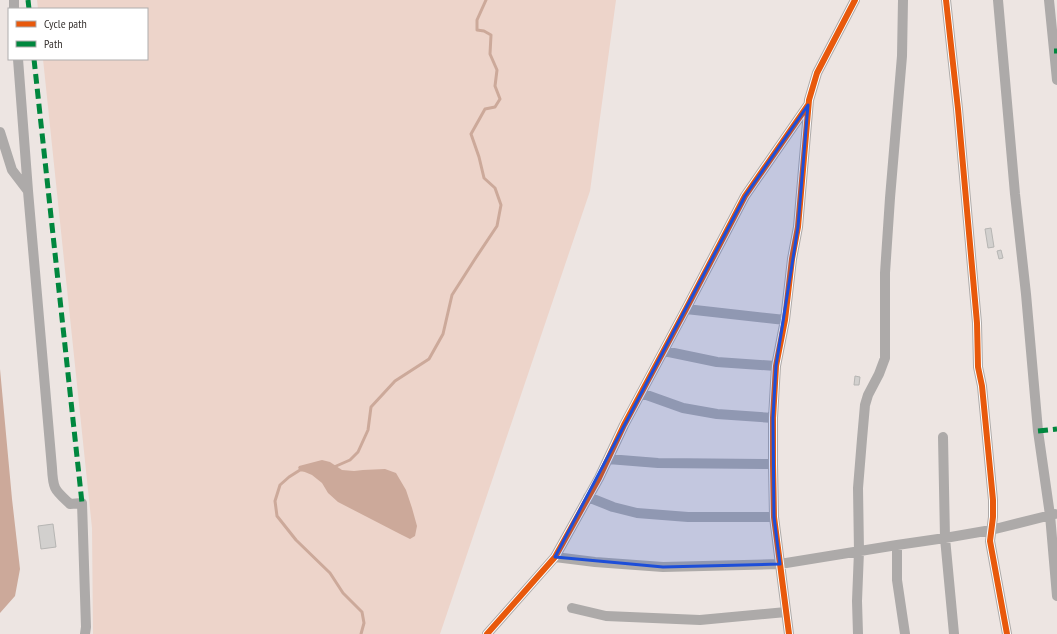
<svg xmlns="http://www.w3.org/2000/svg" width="1057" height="634" font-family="'PT Sans Narrow',sans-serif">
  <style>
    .green { fill: #edd4ca }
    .water { fill: #cca99a }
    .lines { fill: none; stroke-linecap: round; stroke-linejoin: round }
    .stream { stroke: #cca99a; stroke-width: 3 }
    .building { fill: #d2d0ce; stroke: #b6b5b3 }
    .minor { stroke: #adaaa9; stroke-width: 10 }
    .quiet { stroke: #00873e; stroke-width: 5; stroke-dasharray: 10 5; stroke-linecap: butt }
    .cycleway-casing { stroke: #fff; stroke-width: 8 }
    .cycleway { stroke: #e8590c; stroke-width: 6 }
    .marked { fill: #1d4ed8; fill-opacity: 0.2; stroke: #1d4ed8; stroke-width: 3; stroke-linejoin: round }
  </style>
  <rect width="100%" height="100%" fill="#ede5e2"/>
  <path class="green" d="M37,0H616L590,191L440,634H93L92,528L43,59H147V9H38Z"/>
  <path class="water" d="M0,369L12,499L20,569L15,596L0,613Z
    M322,460L330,462L342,470L354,471L363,470L385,469L396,473L406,490L412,508L417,526L415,536L410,539L400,534L338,502L328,493L322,483L312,475L300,470L298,468L299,466Z"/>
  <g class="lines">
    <path class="stream" d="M334,467L350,460L358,452L368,430L371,407L395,381L429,359L443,334L452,295L475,259L497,226L501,205L495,188L484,178L479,157L471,134L485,109L495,107L500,99L495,86L497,70L490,54L491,35L484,31L477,30V20L486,0
      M304,470H300L289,477L280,485L275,501L277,516L296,540L330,573L343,593L362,612L364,623L361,634"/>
  </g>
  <path class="building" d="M991,228L994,247L988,248L985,229Z
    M1001,250L1003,258L999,259L997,251Z
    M855,376L860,377L859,385H854Z
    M53,524L56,547L41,549L38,526Z"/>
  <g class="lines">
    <path class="minor" d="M14,0V9
      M946,0L958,109L977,323L978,367L982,386L993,500V517L990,541L1007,634
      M998,0L1015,194L1026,294L1038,431L1050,515L1057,596
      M1049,0L1057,80
      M18,59L28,191L52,468C53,490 55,490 70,504L82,503L86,627L85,634
      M0,132L12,170L28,191
      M686,309L785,320
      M664,351L717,362L776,366
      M641,393L683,408L717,414L773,418
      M943,437L945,538L954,634
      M608,459L658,463L773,464
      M588,497L613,507L637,513L688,517H774
      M897,545V580L905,634
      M555,557L595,562L663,567L780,564L897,545L945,538L991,530L1055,514
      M572,608L606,616L700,620L786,612
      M487,634L555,557L599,478L624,425L686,309L745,196L808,105
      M789,634L774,517L773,464V418L776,366L785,320L792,259L798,227L809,100L817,73L855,0
      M858,634L857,601L859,551L858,488L862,439L865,405L868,395L879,374L885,358V273L890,198L902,56L903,0"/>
    <path class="quiet" d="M28,0L29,9
      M1054,51H1057
      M34,59L82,503
      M1038,431L1057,429"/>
    <defs>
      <path id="cycleway" d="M946,0L958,109L977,323L978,367L982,386L993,500V517L990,541L1007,634
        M487,634L555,557L599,478L624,425L686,309L745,196L808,105
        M789,634L774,517L773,464V418L776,366L785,320L792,259L798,227L809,100L817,73L855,0"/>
    </defs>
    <use href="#cycleway" class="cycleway-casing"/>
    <use href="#cycleway" class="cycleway"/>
  </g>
  <path class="marked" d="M808,105L798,227L776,366L773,418L774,517L780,564L663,567L555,557L745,196Z"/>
  <rect x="8" y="8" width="140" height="52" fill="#ffffff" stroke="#afadad"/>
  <rect x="16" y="21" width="20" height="6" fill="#e8590c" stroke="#afadad"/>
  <text x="44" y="28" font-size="12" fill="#383331">Cycle path</text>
  <rect x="16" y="41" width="20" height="6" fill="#00873e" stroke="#afadad"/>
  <text x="44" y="48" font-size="12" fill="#383331">Path</text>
</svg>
